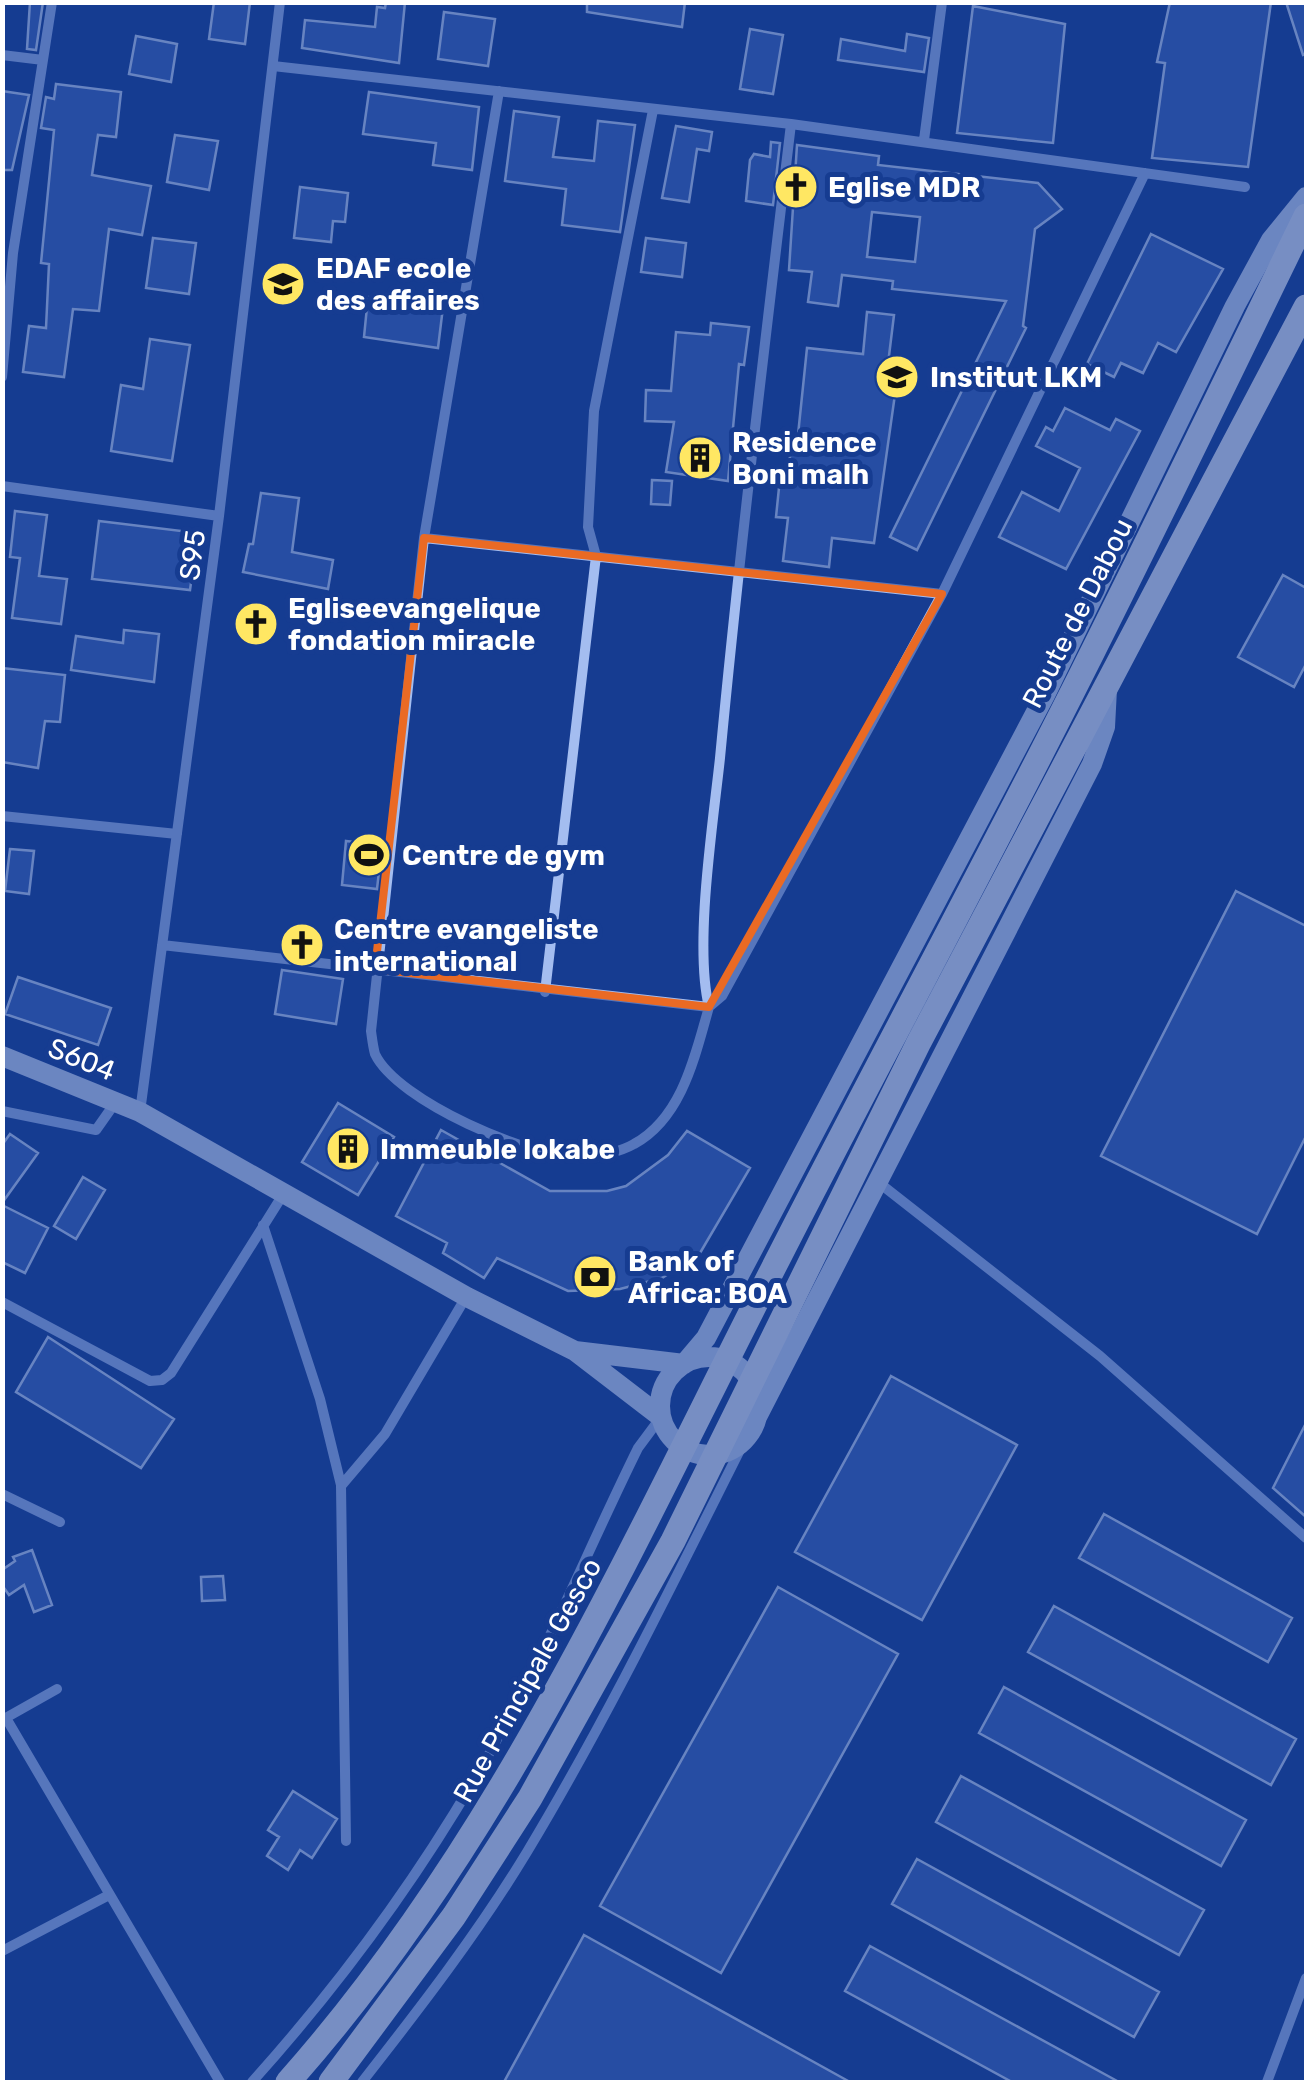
<svg xmlns="http://www.w3.org/2000/svg" width="1309" height="2085" font-family="Rubik,sans-serif">
  <style>
    .building { fill: #3b62b8; stroke: #cbdbfb; stroke-width: 2.5; fill-rule: evenodd }
    .lines { fill: none; stroke-linecap: round; stroke-linejoin: round }
    .street { stroke: #a4bdf0; stroke-width: 10 }
    .secondary { stroke: #d2dffb; stroke-width: 20 }
    .primary { stroke: #edf2ff; stroke-width: 25 }
    .marked { fill: none; stroke: #ea6a24; stroke-width: 8; stroke-linejoin: round }
    .labels { text-anchor: middle; stroke-width: 10; stroke-linejoin: round; paint-order: stroke }
    .poi-label { font-size: 28px; font-weight: bold; fill: #fff; stroke: #163c91; text-anchor: start }
    .street-label { font-size: 28px; fill: #fff; stroke: #163c91 }
  </style>
  <rect width="100%" height="100%" fill="#163c91"/>
  <path class="building" d="M30,2H43L36,50L27,49Z
    M214,2H250L245,44L209,39Z
    M386,2H405L399,63L302,48L305,20L375,27L377,7L385,8Z
    M587,2H685L682,27L587,12Z
    M1170,2H1271L1248,167L1152,158L1165,63L1157,62Z
    M1286,2H1306V54L1303,55Z
    M973,6L1065,24L1053,143L957,133Z
    M444,12L495,19L488,66L438,59Z
    M750,29L783,35L773,94L740,89Z
    M907,34L929,38L924,72L838,60L841,39L905,51Z
    M136,36L177,44L171,82L129,74Z
    M56,84L121,92L116,137L98,135L92,175L151,186L142,235L109,229L99,311L73,309L64,377L23,372L29,326L46,328L49,264L41,263L54,130L41,128L46,97L54,99Z
    M2,91L29,95L12,170H2Z
    M369,92L479,107L472,170L433,165L436,143L363,134Z
    M514,111L559,117L553,157L594,161L598,121L635,125L620,232L562,225L566,189L505,181Z
    M676,126L712,132L709,151L697,149L689,202L662,198Z
    M175,135L218,141L209,190L167,182Z
    M771,142L780,143L773,205L746,201L750,160L754,154L770,157Z
    M797,145L879,156L878,165L1038,183L1062,209L1035,229L1023,326L1026,328L917,550L890,537L1006,301L892,289L893,281L842,275L838,306L808,302L812,272L789,270ZM872,212L920,217L915,262L867,257Z
    M300,187L348,193L345,222L333,221L331,242L294,238Z
    M1151,234L1223,269L1176,352L1158,343L1143,373L1121,363L1114,377L1087,364Z
    M153,238L196,243L189,294L146,288Z
    M646,238L686,243L682,277L641,272Z
    M368,297L443,307L438,348L364,337Z
    M867,312L894,315L888,364L899,366L874,543L832,538L829,567L783,561L788,518L776,517L780,478L787,479L793,434L798,435L807,348L863,354Z
    M711,323L749,327L744,365L739,364L728,481L666,472L674,422L645,421L646,390L671,391L676,332L710,335Z
    M150,339L190,345L172,461L111,451L121,385L143,389Z
    M1065,408L1110,430L1116,419L1140,431L1066,569L999,537L1022,492L1059,511L1080,468L1036,446L1046,427L1053,431Z
    M652,480L672,481L670,505L651,504Z
    M261,493L299,498L292,552L333,560L328,589L243,572L249,544H253Z
    M15,511L47,515L39,576L67,579L61,624L12,618L20,558L10,557Z
    M99,521L198,533L190,590L92,579Z
    M1283,575L1306,588V664L1294,687L1238,657Z
    M124,630L159,634L154,682L71,670L76,636L123,643Z
    M2,668L65,675L60,722L45,721L38,768L2,762Z
    M346,841L382,845L377,889L342,885Z
    M10,849L34,851L29,894L5,891Z
    M1236,891L1306,926V1136L1257,1234L1101,1156Z
    M282,970L343,979L336,1024L275,1014Z
    M18,977L111,1008L98,1045L5,1014Z
    M338,1103L394,1137L358,1195L302,1162Z
    M441,1130L550,1191H607L626,1186L668,1155L687,1131L750,1168L700,1253L662,1278L620,1289L568,1291L497,1258L484,1278L443,1253L447,1243L396,1216Z
    M10,1134L38,1153L2,1203V1145Z
    M83,1177L105,1190L76,1239L54,1226Z
    M2,1205L48,1228L25,1273L2,1262Z
    M48,1337L174,1419L141,1468L16,1392Z
    M891,1376L1017,1445L922,1620L795,1552Z
    M1306,1423V1517L1273,1488Z
    M1104,1514L1292,1618L1268,1662L1079,1558Z
    M32,1550L52,1605L34,1612L24,1585L9,1595L2,1585V1570L15,1561L13,1557Z
    M223,1576L225,1600L202,1601L201,1577Z
    M778,1587L898,1654L721,1973L600,1906Z
    M1054,1606L1296,1739L1271,1785L1028,1652Z
    M1004,1687L1246,1820L1221,1866L979,1733Z
    M961,1776L1204,1910L1179,1955L936,1822Z
    M293,1791L337,1819L312,1858L300,1850L288,1870L267,1856L279,1837L268,1830Z
    M917,1859L1159,1992L1134,2037L892,1904Z
    M584,1935L850,2082H504Z
    M870,1946L1119,2082H1012L845,1991Z"/>
  <g class="lines">
    <path class="street" d="M2,55L43,60
      M273,66L791,124L1245,187
      M499,91L424,538L371,1031C372,1038 373,1047 375,1054C397,1101 532,1159 582,1158C596,1158 622,1151 634,1144C682,1118 695,1056 709,1007L722,996L942,594L1145,173
      M924,140L942,2
      M2,377L13,253L52,2
      M2,486L219,516
      M424,538L942,594
      M2,816L177,834
      M162,945L709,1007C694,945 713,824 720,758C740,546 766,335 791,124
      M545,992L596,556L588,527L594,411L653,110
      M2,1111L96,1130L115,1103
      M140,1112L219,516L280,2
      M878,1182L1100,1356L1306,1538
      M263,1225L320,1399L341,1485
      M2,1302L150,1381L162,1380L171,1373L284,1193
      M2,1494L60,1522
      M6,1718L220,2082
      M2,1720L57,1689
      M346,1841L341,1486L385,1434L466,1297
      M2,1951L109,1895
      M252,2082C349,1974 437,1852 506,1723C554,1634 593,1539 638,1448L661,1417
      M362,2082C420,2008 478,1933 527,1852C607,1719 675,1579 745,1440
      M1267,2082L1306,1978"/>
    <path class="secondary" d="M2,1056L140,1112L467,1297L575,1351L661,1417
      M575,1351L684,1364L706,1338L1045,695L1235,306L1271,240L1306,197
      M660 1406a49 49 0 1 1 98 0a49 49 0 1 1-98 0Z
      M757,1417L1092,764L1105,727L1107,689"/>
    <path class="primary" d="M288,2082C503,1840 633,1542 779,1257C878,1063 982,872 1080,677C1157,524 1231,370 1306,216
      M331,2082L454,1916L530,1798L673,1541L918,1044L1306,307"/>
  </g>
  <path d="M0 0H1309V2085H0ZM424,538L942,594L709,1007L375,969Z" fill="#163c91" fill-opacity=".55" fill-rule="evenodd"/>
  <path class="marked" d="M424,538L942,594L709,1007L375,969Z"/>
  <defs>
    <symbol id="church-disc" viewBox="-11 -11 22 22"><circle r="9.5" fill="#ffe763" stroke="#163c91"/><path d="M-1.2-6h2.4v3.5h3.3v2.4h-3.3V6h-2.4V-.1h-3.3v-2.4h3.3Z" fill="#111"/></symbol>
    <symbol id="university-disc" viewBox="-11 -11 22 22"><circle r="9.5" fill="#ffe763" stroke="#163c91"/><path d="M0-5L7-2L0 1L-7-2ZM-4 1L0 2.5L4 1V4Q0 6-4 4Z" fill="#111"/></symbol>
    <symbol id="school-disc" viewBox="-11 -11 22 22"><circle r="9.5" fill="#ffe763" stroke="#163c91"/><path d="M0-5L7-2L0 1L-7-2ZM-4 1L0 2.5L4 1V4Q0 6-4 4Z" fill="#111"/></symbol>
    <symbol id="building-disc" viewBox="-11 -11 22 22"><circle r="9.5" fill="#ffe763" stroke="#163c91"/><path d="M-4-6H4V6H1V3H-1V6H-4ZM-2.5-4.3h1.7v1.8h-1.7ZM.8-4.3h1.7v1.8H.8ZM-2.5-1h1.7V.8h-1.7ZM.8-1h1.7V.8H.8Z" fill="#111"/></symbol>
    <symbol id="stadium-disc" viewBox="-11 -11 22 22"><circle r="9.5" fill="#ffe763" stroke="#163c91"/><path d="M0-5a6.5 5 0 1 0 0 10a6.5 5 0 1 0 0-10ZM-3.5-1.8h7v3.6h-7Z" fill="#111"/></symbol>
    <symbol id="bank-disc" viewBox="-11 -11 22 22"><circle r="9.5" fill="#ffe763" stroke="#163c91"/><path d="M-6-4H6V4H-6ZM0-2.3a2.3 2.3 0 1 0 0 4.6a2.3 2.3 0 1 0 0-4.6Z" fill="#111"/></symbol>
  </defs>
  <g fill-rule="evenodd">
    <use href="#church-disc" x="771" y="162" width="50" height="50"/>
    <use href="#university-disc" x="258" y="259" width="50" height="50"/>
    <use href="#school-disc" x="872" y="352" width="50" height="50"/>
    <use href="#building-disc" x="675" y="433" width="50" height="50"/>
    <use href="#church-disc" x="231" y="599" width="50" height="50"/>
    <use href="#stadium-disc" x="344" y="830" width="50" height="50"/>
    <use href="#church-disc" x="277" y="920" width="50" height="50"/>
    <use href="#building-disc" x="323" y="1124" width="50" height="50"/>
    <use href="#bank-disc" x="570" y="1252" width="50" height="50"/>
  </g>
  <g class="labels">
    <g class="poi-label">
      <text x="828" y="197">Eglise MDR</text>
      <text x="316" y="278">EDAF ecole<tspan x="316" dy="32">des affaires</tspan></text>
      <text x="930" y="387">Institut LKM</text>
      <text x="732" y="452">Residence<tspan x="732" dy="32">Boni malh</tspan></text>
      <text x="288" y="618">Egliseevangelique<tspan x="288" dy="32">fondation miracle</tspan></text>
      <text x="402" y="865">Centre de gym</text>
      <text x="334" y="939">Centre evangeliste<tspan x="334" dy="32">international</tspan></text>
      <text x="380" y="1159">Immeuble lokabe</text>
      <text x="628" y="1271">Bank of<tspan x="628" dy="32">Africa: BOA</tspan></text>
    </g>
    <g class="street-label">
      <text transform="translate(192 555) rotate(-82)" y="10">S95</text>
      <text transform="translate(1077 613) rotate(-63)" y="10">Route de Dabou</text>
      <text transform="translate(82 1059) rotate(22)" y="10">S604</text>
      <text transform="translate(527 1680) rotate(-61)" y="10">Rue Principale Gesco</text>
    </g>
  </g>
  <rect width="1309" height="2085" fill="none" stroke="#ffffff" stroke-width="10"/>
</svg>
